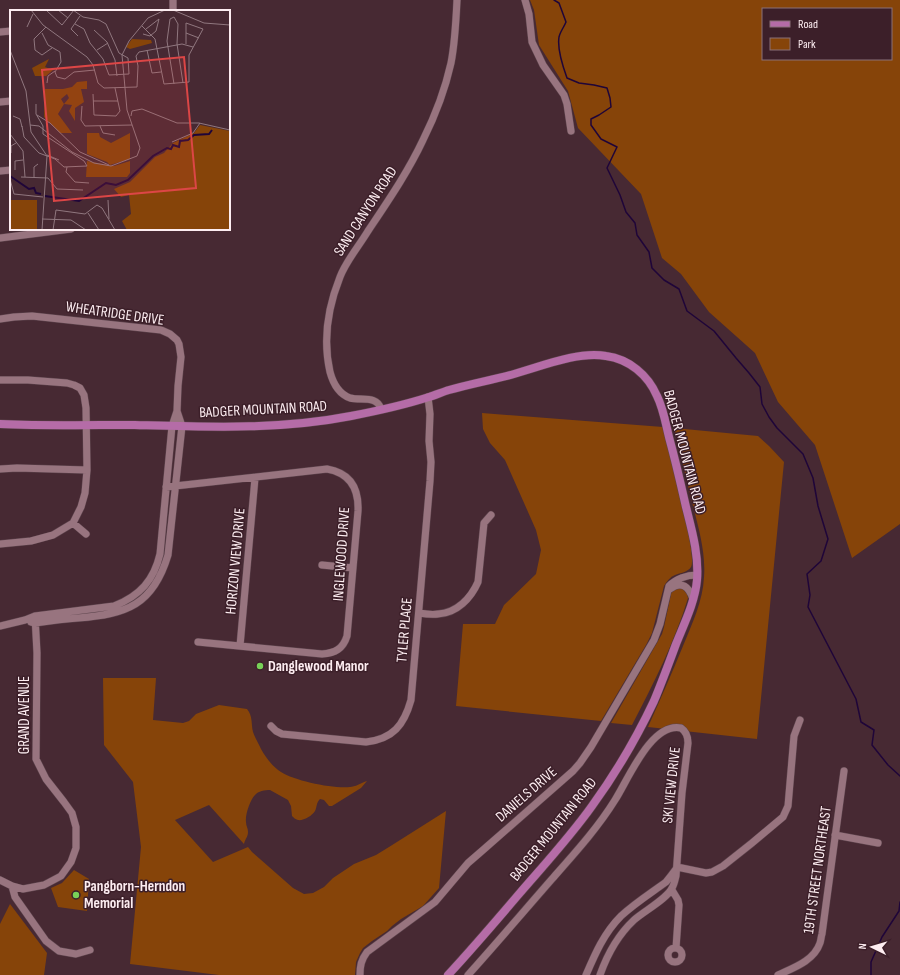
<svg xmlns="http://www.w3.org/2000/svg" width="900" height="975" font-family="'Sofia Sans Condensed',sans-serif">
  <style>
    .green { fill: #864409; fill-rule: evenodd }
    .lines { fill: none; stroke-linecap: round; stroke-linejoin: round }
    .stream { stroke: #1f0539; stroke-width: 1.5 }
    .minor-casing { stroke: #5e454e; stroke-width: 8 }
    .major-casing { stroke: #5e454e; stroke-width: 9 }
    .minor { stroke: #98747f; stroke-width: 7 }
    .major { stroke: #b56ca7; stroke-width: 8 }
    .poi-dot { fill: #78d158; stroke: #3c1f29; stroke-width: 1.5 }
    .labels { text-anchor: middle; stroke-width: 3; stroke-linejoin: round; paint-order: stroke }
    .street-label { font-size: 15px; fill: #fdedf1; stroke: #3c1f29 }
    .poi-label { font-size: 15px; font-weight: bold; fill: #fdedf1; stroke: #3c1f29; text-anchor: start }
    .inset-river { fill: none; stroke: #1f0539; stroke-width: 2 }
    .inset-road { fill: none; stroke: #90777f; stroke-width: 1 }
    .view { fill: #dc4646; fill-opacity: 0.15; stroke: #dc4646; stroke-width: 2 }
    .inset-edge { fill: none; stroke: #fdedf1; stroke-width: 2 }
  </style>
  <rect width="100%" height="100%" fill="#472933"/>
  <path class="green" d="M530,0H900V524L852,558L815,445L778,402L755,353L709,312L681,274L662,258L641,194L578,128L568,91L539,45L534,10ZM763,9H891V59H763Z
    M482,413L663,427C667,446 698,556 691,567C688,572 680,573 675,575C670,577 667,581 664,586L652,633L646,645L601,721L456,706L463,624H495L504,605L536,574L541,550L536,530L505,460L490,443L483,429Z
    M674,428L758,436L769,446L784,462L757,739L648,727C660,700 672,673 683,646C692,624 703,601 704,577C706,552 698,526 692,502C686,477 680,453 674,428Z
    M676,588H682L687,594L688,598C675,641 653,685 632,725L611,723L662,634L664,627L671,594L672,591Z
    M103,678H156L153,720L183,723L189,721L196,714L219,705L247,709C253,716 251,724 253,732C255,738 259,744 261,749C266,758 273,767 281,772C295,781 334,789 350,787C355,787 361,783 367,781L361,788L332,806H329L324,800L320,799C316,803 317,807 315,811C312,816 303,821 298,820C295,819 294,818 292,816L291,806L288,800L270,790C265,790 258,791 255,795C250,800 245,815 246,822C246,826 248,828 248,832C248,837 245,839 244,844L209,805L175,820L213,862L248,847L252,852L293,888L304,894L313,893L324,887L333,878L354,864L376,855L389,847L446,811L439,888L423,906L401,919L392,926L387,931L372,941L363,948L360,953L356,962L355,975H219L130,964L141,847L133,782L104,745Z
    M74,870L89,879L87,911L58,907L51,888L62,883Z
    M10,904L47,953L44,975H0V924Z"/>
  <g class="lines">
    <path class="stream" d="M554,0L559,3L566,22C564,27 560,32 559,37C557,49 563,67 567,78L579,83L594,85L607,88L610,98L611,107L599,115L591,119V125L601,139L617,147L607,168L620,195L626,212L635,223L637,235L649,252L652,268L664,280L679,289L687,311L714,331L736,358L749,373L760,387L762,404L769,417L777,428L803,454L813,478L818,506L828,539L821,561L807,574L810,595L808,607L856,699L861,722L874,730L872,745L888,765L900,776
      M871,975V962L882,937L899,911L900,902"/>
    <defs>
      <path id="minor" d="M173,0V11
        M525,0L529,14L532,42L543,65L564,95L567,104L571,131
        M0,32L11,31
        M0,102L11,101
        M0,171L11,170
        M0,238L71,229
        M0,319L14,317L32,316L161,330L170,334L177,340L179,344L181,357L178,386L177,411L172,426L160,554C154,580 140,596 114,606L35,616L25,620L0,626
        M0,380H28L67,383L74,385L80,388L84,395L86,408L87,470L85,493L81,507L73,523L53,535L31,541L0,544
        M381,409C377,395 361,401 350,398C339,394 333,383 330,372C323,341 328,307 340,277C346,261 359,246 368,231C388,201 408,172 423,140C435,116 445,90 451,63C455,43 456,21 457,0
        M0,469L17,468L87,470
        M166,487L327,469C350,473 359,488 358,511L347,636C343,649 335,653 322,654L198,642
        M73,523L86,534
        M322,565L353,568
        M670,589C682,580 689,587 693,599
        M419,613C425,614 432,615 438,614C457,613 471,598 478,582L484,523L491,515
        M31,622L35,623C49,621 64,619 78,618C127,614 153,605 168,555L182,426L177,411
        M240,646L255,478
        M271,726L276,731L282,734L366,742C393,739 404,725 411,700L430,481L431,462L429,441L430,414L428,397
        M835,835L878,843
        M677,867L706,873L712,872L723,866L752,843L783,817L788,806L794,736L800,720
        M0,880L12,886L23,889L44,885L61,876L71,862L76,848V827L72,813L64,802L46,779L36,759L37,653L35,616
        M12,886L15,897L46,941L59,951L76,954L90,950
        M672,890L678,900L679,905L676,948
        M668 955a7 7 0 1 1 14 0a7 7 0 1 1-14 0Z
        M360,975C360,966 361,960 367,952L435,902L468,863L483,850L573,771L580,763L591,747L654,640L660,624L669,586C676,579 687,575 697,575
        M468,975C496,944 524,911 552,879C574,854 597,829 615,800C628,780 651,722 681,728C687,732 688,737 688,743L682,793L676,876C675,880 674,885 672,888C667,899 644,911 634,920C618,935 607,955 600,975
        M586,975C595,954 604,933 621,916C635,903 651,893 666,882L670,877L676,869
        M778,975C793,968 814,961 820,943C821,940 821,937 822,934L844,771"/>
      <path id="major" d="M0,424C44,426 90,425 135,425C207,427 280,430 351,416C377,411 404,405 429,397C436,395 442,392 449,390C470,384 492,380 514,374C542,366 578,351 606,356C629,359 648,375 657,396C664,410 666,426 670,441C676,463 681,485 686,507C692,531 699,555 697,580C695,602 684,624 676,644C669,663 662,682 654,701C637,737 616,773 592,806C570,837 544,865 519,894C496,921 472,949 448,975"/>
    </defs>
    <use href="#minor" class="minor-casing"/>
    <use href="#major" class="major-casing"/>
    <use href="#minor" class="minor"/>
    <use href="#major" class="major"/>
  </g>
  <g class="poi-dot">
    <circle cx="260" cy="666" r="4"/>
    <circle cx="76" cy="895" r="4"/>
  </g>
  <g class="labels">
    <g class="street-label">
      <text transform="translate(365 211) rotate(-57)" y="5">SAND CANYON ROAD</text>
      <text transform="translate(115 313) rotate(8)" y="5">WHEATRIDGE DRIVE</text>
      <text transform="translate(263 409) rotate(-3)" y="5">BADGER MOUNTAIN ROAD</text>
      <text transform="translate(685 452) rotate(75)" y="5">BADGER MOUNTAIN ROAD</text>
      <text transform="translate(341 554) rotate(-86)" y="5">INGLEWOOD DRIVE</text>
      <text transform="translate(235 561) rotate(-85)" y="5">HORIZON VIEW DRIVE</text>
      <text transform="translate(404 630) rotate(-85)" y="5">TYLER PLACE</text>
      <text transform="translate(24 715) rotate(-90)" y="5">GRAND AVENUE</text>
      <text transform="translate(671 785) rotate(-84)" y="5">SKI VIEW DRIVE</text>
      <text transform="translate(526 794) rotate(-41)" y="5">DANIELS DRIVE</text>
      <text transform="translate(553 829) rotate(-51)" y="5">BADGER MOUNTAIN ROAD</text>
      <text transform="translate(817 870) rotate(-82)" y="5">19TH STREET NORTHEAST</text>
    </g>
    <g class="poi-label">
      <text x="268" y="671">Danglewood Manor</text>
      <text x="84" y="891">Pangborn-Herndon<tspan x="84" dy="17">Memorial</tspan></text>
    </g>
  </g>
  <g transform="translate(10 10)">
    <rect width="220" height="220" fill="#472933"/>
    <path d="M122,29L141,30L142,33L120,39L116,37ZM39,49L35,57L43,60L36,66H25L22,58ZM77,71V79H71L74,92L65,98V111L59,101L62,95L54,94L59,88L57,84L51,89L54,94L48,104L62,123H50L34,107L35,79H53L62,77L67,72ZM190,115L220,121V220H117L112,211L121,204L119,185L111,187L104,179L120,172L145,147L154,143L163,133L184,123ZM77,123H89L90,127L101,133L120,123V149L100,155L97,152L77,144ZM77,151L104,156L120,151V163L117,167H76ZM0,190H27V220H0Z" fill="#864409"/>
    <path class="inset-river" d="M0,166L19,179L24,178L26,183L31,184M35,186L69,191L96,173L106,175L118,170L143,146L157,138L161,139L163,135L169,137L170,131L178,130L184,125L199,124L202,120"/>
    <path class="inset-road" d="M21,0L33,15L77,47L83,55L88,73L94,78L127,77L128,56L126,46L129,42L172,34L183,37M36,0L52,15L64,0M48,0L58,8M63,0L73,7L89,10L96,14L109,43L118,48L119,64L99,65L93,49L80,33L74,19L65,14M163,0L194,13L220,15M132,16L145,29L154,74L179,72V45L193,19L176,13V34M17,17L23,4M36,17L24,29L25,40L32,45L42,38M84,20L97,32L105,50L107,66M32,23L38,35L50,42L51,52L45,62L47,67L55,69L64,62L85,60M176,23L189,28M133,24L140,26L146,21L149,9L136,19M68,26L61,19L70,6M0,40L16,81L21,122L37,146L32,220M87,40L98,33M137,40L142,63L151,62M37,73L38,66L45,61M164,74L157,31L160,9L164,7L168,14L167,34L173,73M83,84L84,105L106,106L110,101L105,78M83,91H108M72,96L71,110L75,116L122,115M27,105L40,113L70,142L99,155M3,106L10,109L12,117M121,106L122,101L132,99L167,113H189L220,120M20,115L29,116L62,142L84,153L101,156L127,146L130,138L117,100L112,45L119,31L138,8L155,0M12,116L14,127L29,143L45,149L54,157L77,156L74,151L33,124V116L26,104V94M90,116L93,123L105,125M0,124L13,141L15,167M162,132L183,123L190,113M1,143V136L6,133M37,145L49,150M57,157L56,162L65,172L79,173M5,160V151L13,150M11,167L38,168L47,179L73,180M24,167V157L28,154M0,169L4,184L33,187M98,190L99,209M78,203L89,220M32,209L61,210L76,220M43,220L46,200L75,204L87,195L92,198L105,220"/>
    <path class="view" d="M174,47L186,178L44,191L32,60Z"/>
    <rect width="220" height="220" class="inset-edge"/>
  </g>
  <rect x="762" y="8" width="130" height="52" fill="#3c1f29" stroke="#897179"/>
  <rect x="770" y="21" width="20" height="6" fill="#b56ca7" stroke="#897179"/>
  <text x="798" y="28" font-size="12" fill="#fdedf1">Road</text>
  <rect x="770" y="38" width="20" height="12" fill="#864409" stroke="#897179"/>
  <text x="798" y="48" font-size="12" fill="#fdedf1">Park</text>
  <g transform="translate(872 947) rotate(275)" stroke="#3c1f29" stroke-width="3" paint-order="stroke">
  <path d="M0-3L7 15L0 10L-7 15Z" fill="#fdedf1"/>
  <text y="-6" font-size="11" font-weight="bold" text-anchor="middle" fill="#fdedf1">N</text>
  </g>
</svg>
